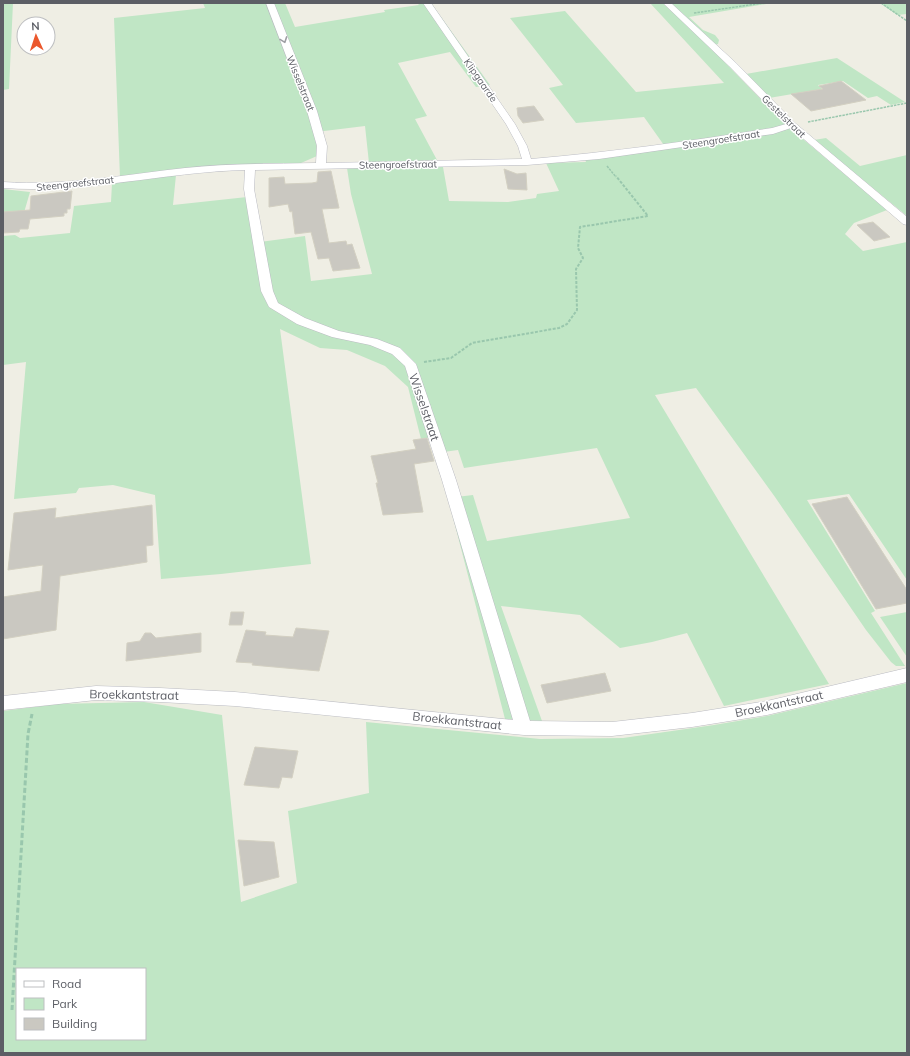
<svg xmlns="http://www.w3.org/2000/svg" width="910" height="1056" font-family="Mulish,sans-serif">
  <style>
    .green { fill: #c0e6c5; fill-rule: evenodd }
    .building { fill: #cac8c1; stroke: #d3d0c2 }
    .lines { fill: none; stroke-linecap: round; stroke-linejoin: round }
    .minor-casing { stroke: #bbbcc3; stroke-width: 1 }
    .path-far2 { stroke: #99c7ad; stroke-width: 1.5; stroke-dasharray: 2.5 1; stroke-linecap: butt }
    .path-far1 { stroke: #99c7ad; stroke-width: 2; stroke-dasharray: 3 1.5; stroke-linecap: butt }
    .path { stroke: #99c7ad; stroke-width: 3; stroke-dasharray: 5 2.5; stroke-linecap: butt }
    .minor { fill: #fff; fill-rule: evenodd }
    .oneway { stroke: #9d9ea3 }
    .labels { text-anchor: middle; stroke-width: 3; stroke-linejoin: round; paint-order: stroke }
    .far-street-label { font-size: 10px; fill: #5c5e65; stroke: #fff }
    .street-label { font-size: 12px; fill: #5c5e65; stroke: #fff }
  </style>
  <rect width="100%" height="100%" fill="#efeee4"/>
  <path class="green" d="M3,3H13L9,89L3,90Z
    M203,3H285L295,27L385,12L384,10L419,5L417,3H431L490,85L476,87L450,52L398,63L427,116L415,119L437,160L369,163L365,126L316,132L317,156L301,163H263L262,166L120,178L114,18L205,8Z
    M650,3H772L689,17L703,30L715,35L719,40L718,44L709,46L784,123L887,210L854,223L845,234L863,251L907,242V580L849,494L807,500L875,611L871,613L905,666H896L891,662L866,630L775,497L696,388L655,395L829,684L724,706L687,633L652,642L620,648L580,615L501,606L542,721L505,719L448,498L473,495L487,541L630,518L597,448L464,468L458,450L436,453L432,437L421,439L408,387L385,366L347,350L320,348L280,329L311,564L221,574L161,579L155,495L113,485L79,488L76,493L14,499L26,362L3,365V236L15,235L20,238L70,233L74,206L111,202L112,183L176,175L173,205L247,197L253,243L305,236L311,281L372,274L351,194L347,168L443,167L449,201L508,202L536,198L537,194L559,191L546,163L586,162L585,159L666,148L644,117L576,123L549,88L563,85L510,18L565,11L636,92L724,83Z
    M880,3H907V14L897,15Z
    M837,58L905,102L891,105L877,96L868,98L843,81L818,85L822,89L769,98L746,74Z
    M826,138L860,166L907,155V216L814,140Z
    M3,189L30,192L23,216L3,218Z
    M907,612V657L880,617Z
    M907,683V1053H3V711L57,704L144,702L222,715L241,902L297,883L288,811L369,793L366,722L540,739L623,738L714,725L767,716ZM17,969H145V1039H17Z"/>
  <path class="building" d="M841,81L866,100L811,111L791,94L823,89L819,86Z
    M534,106L544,120L523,123L518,116L517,108Z
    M504,169L517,174L526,173L527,190L508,189Z
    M331,171L339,208L322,209L329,243L346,241L347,245L352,244L360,268L333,271L329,258L318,259L311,232L295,234L292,211L290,212L288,204L269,207V178L284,177L285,184L312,183L317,182L318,172Z
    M72,191L70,209H67V213H64V216L30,219L28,229H20L19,232L3,233V212L30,210L31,196Z
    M873,222L890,237L874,241L857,225Z
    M427,438L434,461L414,464L423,512L383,515L376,483H378L371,456L416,449L413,440Z
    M847,497L907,590V603L876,609L812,504Z
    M152,505L153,545L146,546L147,562L60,576L56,630L3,639V597L41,591L43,565L8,570L14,513L56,508L55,518Z
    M231,612H244L242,625H229Z
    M296,628L329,631L319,671L252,665L253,663L236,662L246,630L266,632L265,635L293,637Z
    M145,633H151L156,638L201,633V652L126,661L127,643L140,641Z
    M605,673L611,691L547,703L541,685Z
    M255,747L298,751L292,778L282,777L279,788L244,785Z
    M238,840L274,842L279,877L244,886Z"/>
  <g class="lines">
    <defs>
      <path id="minor" d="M266,3H274L317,111L327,146L326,163L522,159L518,146L506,124L423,3H431L515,124L527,146L531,159C612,152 692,141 772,128L786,124L730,67L663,3H671L736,63L795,123L907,217V225L903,224L791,128L773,134L599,159L527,165L255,170L254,189L273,291L278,303L305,318L339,331L377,339L400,348L416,364L456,480L530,721L612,722L692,713L767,701L907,668V682L767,715L692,727L612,736L524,735L235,706L160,702L96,700L3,710V696L96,686L160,688L235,692L513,720L442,480L405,366L392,354L370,345L332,337L297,324L269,307L261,291L244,189L245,170C164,172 85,194 3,188V182C66,186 123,175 185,168C228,163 273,164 316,163L317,146L307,111Z"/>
    </defs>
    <use href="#minor" class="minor-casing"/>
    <path class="path-far2" d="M881,3L907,21
      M694,13L763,3
      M808,122L907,103
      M607,166L616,177"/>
    <path class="path-far1" d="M424,362L451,358L472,343L559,328L567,324L577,310L576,269L583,258L578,248L580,227L648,216L616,176"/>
    <path class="path" d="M12,1010L28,734L32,714"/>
    <use href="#minor" class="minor"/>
  </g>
  <defs><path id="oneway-chevron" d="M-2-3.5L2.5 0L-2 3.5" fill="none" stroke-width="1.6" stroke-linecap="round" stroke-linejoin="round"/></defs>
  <use class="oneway" href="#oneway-chevron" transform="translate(284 40) rotate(70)"/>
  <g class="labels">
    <g class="far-street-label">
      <text transform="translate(481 80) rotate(55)" y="4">Klipgaarde</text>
      <text transform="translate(301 83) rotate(68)" y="4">Wisselstraat</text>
      <text transform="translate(784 116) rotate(44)" y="4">Gestelstraat</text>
      <text transform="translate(721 139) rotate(-9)" y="4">Steengroefstraat</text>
      <text transform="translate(398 164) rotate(-1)" y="4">Steengroefstraat</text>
      <text transform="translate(75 183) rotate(-6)" y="4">Steengroefstraat</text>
    </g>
    <g class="street-label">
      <text transform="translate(424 407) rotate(71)" y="4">Wisselstraat</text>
      <text transform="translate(134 695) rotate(1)" y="4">Broekkantstraat</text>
      <text transform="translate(779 704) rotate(-12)" y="4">Broekkantstraat</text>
      <text transform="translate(457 721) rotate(6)" y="4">Broekkantstraat</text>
    </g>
  </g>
  <rect width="910" height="1056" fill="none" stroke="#5c5e65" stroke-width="8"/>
  <rect x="16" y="968" width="130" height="72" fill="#ffffff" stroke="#bebfc1"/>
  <rect x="24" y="981" width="20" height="6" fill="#ffffff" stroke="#bebfc1"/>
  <text x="52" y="988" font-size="12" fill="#5c5e65">Road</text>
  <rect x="24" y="998" width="20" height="12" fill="#c0e6c5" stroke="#bebfc1"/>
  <text x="52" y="1008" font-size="12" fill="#5c5e65">Park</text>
  <rect x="24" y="1018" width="20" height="12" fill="#cac8c1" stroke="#bebfc1"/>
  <text x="52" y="1028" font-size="12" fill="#5c5e65">Building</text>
  <g transform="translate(36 36) rotate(357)"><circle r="19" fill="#ffffff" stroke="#bebfc1"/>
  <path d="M0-3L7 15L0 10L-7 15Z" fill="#eb582d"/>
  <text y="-6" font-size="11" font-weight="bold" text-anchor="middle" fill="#5c5e65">N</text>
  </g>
</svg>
